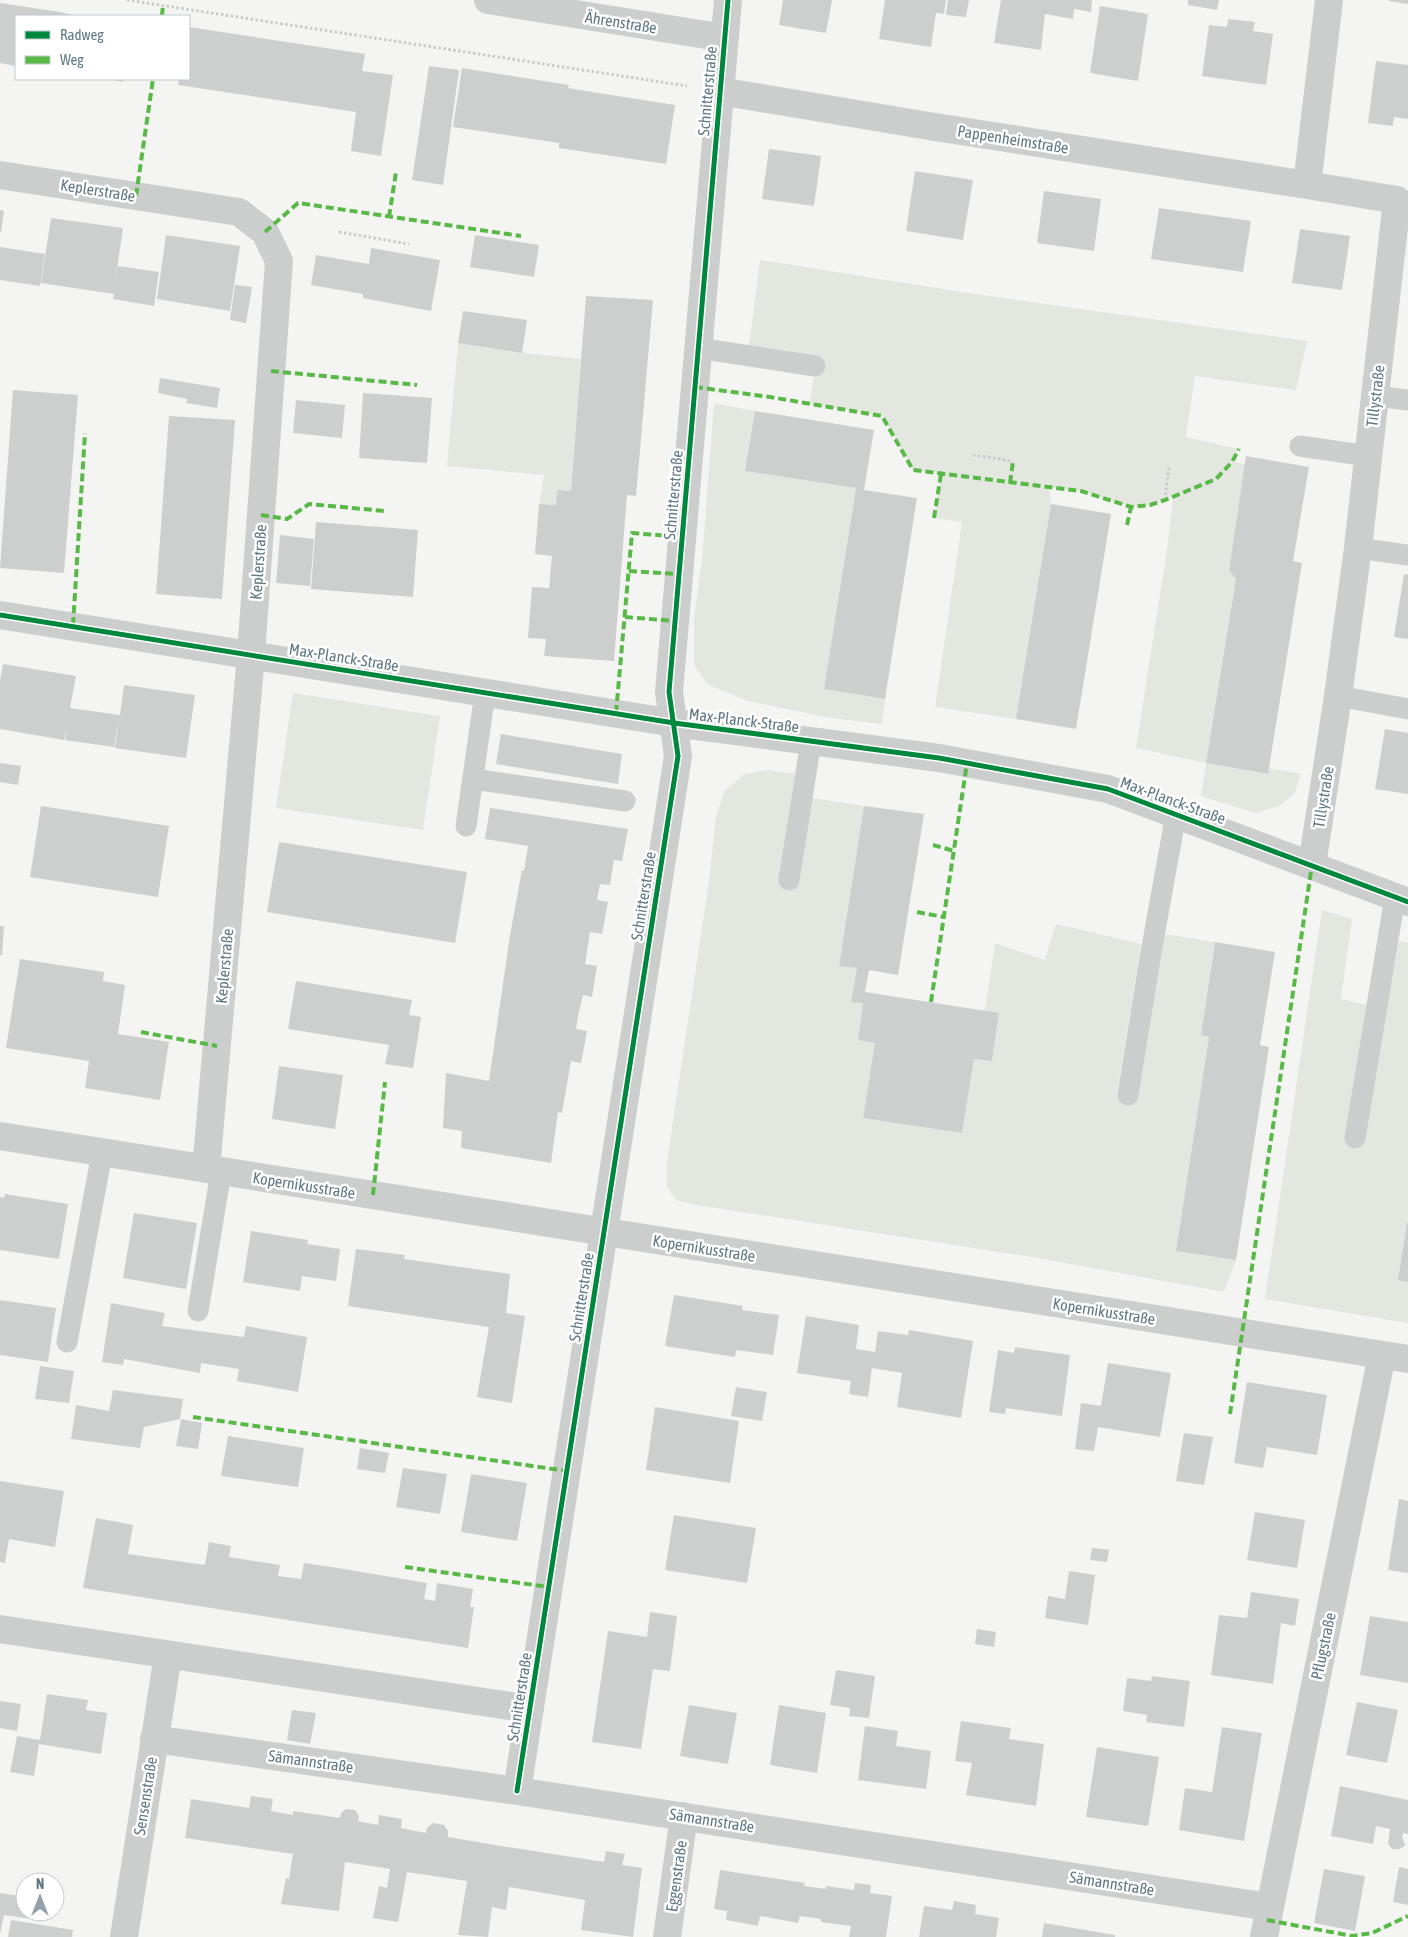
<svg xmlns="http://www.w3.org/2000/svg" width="1408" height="1937" font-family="'Asap Condensed',sans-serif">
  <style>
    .green { fill: #e4e7e0 }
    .building { fill: #cdcfcf }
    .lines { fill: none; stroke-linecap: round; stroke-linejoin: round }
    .path { stroke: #cacbcc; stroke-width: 3; stroke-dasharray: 2.5 2.5; stroke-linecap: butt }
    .lane { stroke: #cccdcd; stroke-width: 21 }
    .street { stroke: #cccdcd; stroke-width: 28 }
    .quiet { stroke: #58b947; stroke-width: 4; stroke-dasharray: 8 4; stroke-linecap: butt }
    .cycleway-casing { stroke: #fff; stroke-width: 8 }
    .cycleway { stroke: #00873e; stroke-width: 5 }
    .labels { text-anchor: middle; stroke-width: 5; stroke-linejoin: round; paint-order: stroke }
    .street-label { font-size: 16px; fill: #617885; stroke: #fff }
  </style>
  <rect width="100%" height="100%" fill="#f4f4f2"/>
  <path class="green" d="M760,260L962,292L1307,341L1296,390L1195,376L1186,437L1239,449L1233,462L1246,464L1229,571L1236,579L1206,763L1267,774L1269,768L1301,774L1295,793L1279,806L1255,813L1201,796L1206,763L1136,748L1168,543L1173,497L1150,505L1131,507L1081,491L1050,488L1051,504L1016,719L935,707L962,522L934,518L941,474L913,470L882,416L810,404L816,357L749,346Z
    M458,343L522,353L581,359L571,491L557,490L556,505L539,504L544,475L447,466Z
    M714,403L755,411L745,471L856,488L824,689L885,699L882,724L831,718L748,701L707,684L694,665V618L702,560Z
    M293,693L440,716L423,830L276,808Z
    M769,770L795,774L779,879L812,798L864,806L839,965L857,968L851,1001L863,1003L858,1040L875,1043L863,1118L962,1133L974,1059L992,1061L999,1014L985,1011L995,943L1045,960L1056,924L1141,944L1117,1093L1137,1096L1164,934L1215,942L1201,1035L1209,1037L1176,1251L1236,1260L1224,1292L1038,1258L697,1205L676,1200L667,1187V1161L709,881L716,815L725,791L744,774Z
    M1322,910L1352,919L1341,999L1367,1005L1389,995L1399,941L1408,943V1216L1398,1280L1408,1282V1323L1265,1299Z"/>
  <path class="building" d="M783,0H832L826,33L779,25Z
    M885,0H946L944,14L936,13L931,47L879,39Z
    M948,0H969L966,17L946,15Z
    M1001,0H1092L1091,12L1074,9L1073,19L1045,14L1041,50L994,43Z
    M1188,0H1219L1217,10L1188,5Z
    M1389,0H1408V4L1389,1Z
    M0,3L60,12L77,16H16V66L0,63Z
    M1100,6L1148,14L1138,81L1090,73Z
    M1228,19L1255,22L1253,31L1273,34L1266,85L1202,76L1209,25L1227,27Z
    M189,27L365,54L362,71L393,75L381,156L351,151L356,112L178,85L179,79H189Z
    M1376,61L1408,65V119L1394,117L1393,126L1368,123Z
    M429,66L459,70L443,185L412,180Z
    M462,68L569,85L568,88L586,91L675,105L666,164L559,148V143L453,127Z
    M108,79H123V82Z
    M769,149L821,156L814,206L762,199Z
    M915,171L973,180L963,240L906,231Z
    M1044,191L1101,199L1094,251L1037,243Z
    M1159,208L1251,221L1243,272L1151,259Z
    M0,210L4,211L1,232H0Z
    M51,218L123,228L116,276L118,266L159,272L154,306L113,299L114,294L41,283Z
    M1300,229L1350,236L1342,290L1292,283Z
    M166,235L240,246L230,311L157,299Z
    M475,235L539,245L534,277L470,267Z
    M0,247L45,254L40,286L0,280Z
    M371,248L440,260L431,311L363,298V294L311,285L316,255L369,264Z
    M235,285L252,287L246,323L230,320Z
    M586,296L653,300L636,496L627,495L614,661L544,656L546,639L528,638L532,587L549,588L552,556L535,554L539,504L556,505L557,490L571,491Z
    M463,311L527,320L522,353L458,343Z
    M160,378L220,388L217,408L186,403L187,399L158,393Z
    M13,390L78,395L64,573L0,568Z
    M363,393L432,398L427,463L359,458Z
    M296,400L345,405L342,438L293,433Z
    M755,411L874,430L864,490L917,498L885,699L824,689L856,488L745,471Z
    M169,416L235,420L222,599L156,594Z
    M1246,456L1309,467L1293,561L1302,563L1268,774L1206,763L1236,579L1229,571Z
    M1051,504L1111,514L1076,729L1016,719Z
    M316,522L418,530L413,597L311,589Z
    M280,535L314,539L310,586L276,583Z
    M1404,574L1408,575V639L1394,637Z
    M3,664L76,676L70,708L120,715L124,685L195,695L186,758L115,748L119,717L114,747L65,740L67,727L64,740L0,729V681Z
    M1385,729L1408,733V794L1375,789Z
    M501,734L622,754L618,784L496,764Z
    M0,763L21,766L18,785L0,782Z
    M41,806L169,826L158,897L30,877Z
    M864,806L924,814L898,975L869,970L865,992L999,1013L992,1061L974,1059L962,1133L863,1118L875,1043L858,1040L863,1003L851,1002L857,968L839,966Z
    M490,808L628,829L622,861L614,860L610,885L600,884L597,900L608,902L602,934L590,932L585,964L597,966L592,997L583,995L578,1016L576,1029L587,1031L581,1063L571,1061L562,1113L558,1112L551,1163L461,1148L462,1131L443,1128L446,1073L489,1081L510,935L522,870L524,871L528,846L485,839Z
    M279,842L467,872L455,943L267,912Z
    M0,926H4L2,955H0Z
    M1215,942L1275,952L1260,1045L1269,1047L1236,1260L1176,1251L1209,1037L1201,1035Z
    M20,959L104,972L103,981L125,985L118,1034L169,1042L160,1100L85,1088L89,1061L6,1048Z
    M296,981L412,1000L409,1015L421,1017L413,1068L385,1064L389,1045L288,1029Z
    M279,1066L343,1075L335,1129L272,1119Z
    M5,1194L68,1204L59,1259L0,1250V1197L4,1198Z
    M134,1213L197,1223L186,1289L123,1278Z
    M1407,1222H1408V1282L1398,1280Z
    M251,1231L308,1240L307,1244L340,1249L336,1281L302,1276L300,1291L243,1282Z
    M356,1249L405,1255L404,1259L510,1274L506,1313L525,1316L512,1403L477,1397L489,1327L348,1306Z
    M674,1295L743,1306L742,1310L779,1315L773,1355L736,1350L735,1357L665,1346Z
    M0,1300L56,1308L48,1362L0,1355Z
    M111,1303L165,1313L162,1326L244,1337L246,1326L307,1337L298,1392L237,1381L239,1369L201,1363L200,1373L124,1359L123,1365L102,1362Z
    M806,1316L859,1325L856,1349L875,1352L878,1331L908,1335L909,1330L973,1341L961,1418L897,1407L902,1373L872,1368L868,1397L849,1394L851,1381L797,1373Z
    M1015,1347L1070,1355L1062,1416L1006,1408L1005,1414L989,1412L998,1350L1014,1353Z
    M1108,1363L1171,1373L1160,1437L1098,1427L1094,1451L1075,1449L1081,1403L1101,1406Z
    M40,1366L74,1371L69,1403L35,1399Z
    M1247,1382L1327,1395L1317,1455L1267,1447L1263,1468L1234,1463Z
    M736,1387L767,1392L762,1421L731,1416Z
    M113,1390L183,1399L180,1419L144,1427L140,1448L71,1439L76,1405L109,1411Z
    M655,1407L739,1421L730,1483L646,1470Z
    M181,1419L202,1423L198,1449L176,1446Z
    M1184,1433L1213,1437L1204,1485L1176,1481Z
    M228,1436L304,1448L298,1487L221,1476Z
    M360,1448L389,1453L385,1473L357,1469Z
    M403,1468L447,1474L440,1514L396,1507Z
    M471,1474L527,1483L517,1541L461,1532Z
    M0,1481L64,1491L55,1547L9,1539L5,1563L0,1562Z
    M1399,1499L1408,1501V1573L1388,1570Z
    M1255,1512L1305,1520L1297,1568L1247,1560Z
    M674,1515L756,1528L747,1583L665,1570Z
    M96,1518L133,1525L128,1554L205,1565L209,1542L231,1546L229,1557L280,1565L278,1576L301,1579L304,1563L338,1568L427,1583L424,1599L435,1601L437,1583L473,1589L470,1607H474L468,1648L83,1588Z
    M1092,1548L1109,1550L1107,1562L1090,1560Z
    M1069,1571L1095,1575L1088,1625L1045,1618L1048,1596L1065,1599Z
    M1251,1592L1299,1599L1295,1626L1281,1623L1273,1684L1211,1675L1219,1615L1247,1618Z
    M650,1612L677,1616L670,1671L653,1669L641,1749L592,1742L608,1631L647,1637Z
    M1370,1616L1408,1622V1683L1360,1675Z
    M977,1629L996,1632L994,1647L975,1644Z
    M836,1670L875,1676L869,1718L849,1716L850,1708L830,1705Z
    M1152,1676L1190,1681L1184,1727L1146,1722L1147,1715L1123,1711L1127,1678L1151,1681Z
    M47,1694L88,1700L86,1710L107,1713L101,1754L39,1744L34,1776L10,1772L17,1736L40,1740Z
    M0,1701L21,1704L17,1731L0,1728Z
    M1357,1702L1398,1710L1387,1763L1346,1755Z
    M689,1705L737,1713L728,1764L680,1756Z
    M779,1705L826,1713L817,1773L770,1765Z
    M292,1710L316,1713L310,1744L287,1740Z
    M961,1721L1011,1728L1009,1739L1044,1744L1036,1806L966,1795L972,1763L955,1761Z
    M865,1726L898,1731L896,1746L931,1751L926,1789L858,1780Z
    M1222,1727L1262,1733L1244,1841L1179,1830L1185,1788L1212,1792Z
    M1097,1747L1159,1757L1148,1826L1086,1817Z
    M1340,1786L1408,1800V1834L1404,1833L1402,1836L1405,1846L1399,1849H1392L1388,1844L1390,1829L1376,1826L1373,1844L1331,1836Z
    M251,1796L273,1799L271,1811L293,1815V1811L340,1818L341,1813L346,1809L355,1810L359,1816L358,1821L378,1825L379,1815L402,1819L401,1828L426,1833L427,1828L433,1823L444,1825L448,1831V1837L501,1846L604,1862L606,1851L625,1854L622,1865L642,1868L633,1937L581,1930L585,1900L509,1887L506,1910L492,1907L488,1937L458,1935L467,1881L407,1872L398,1922L373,1918L379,1886L387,1888L390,1869L345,1862L339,1911L281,1904L286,1878L289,1879L293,1854L185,1838L191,1799L249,1808Z
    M1399,1867L1408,1869V1905L1393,1902Z
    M1324,1869L1365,1876L1355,1931L1314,1923Z
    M720,1870L805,1883L804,1886L826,1889V1886L854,1890L855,1883L871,1885L870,1893L892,1896L886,1937H849L851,1926L821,1922V1919L800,1916L798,1923L760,1916L758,1926L726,1920L727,1911L714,1909Z
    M0,1893L25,1897V1912H39L38,1920L4,1915L0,1934Z
    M954,1901L976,1905L975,1914L999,1918L996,1937H919L924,1906L952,1910Z
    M11,1920L73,1930L72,1937H8Z
    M1044,1923L1115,1935V1937H1042Z"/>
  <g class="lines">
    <path class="path" d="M127,0L687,86
      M339,232L409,244
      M973,455L1013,461
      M1165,500L1169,466"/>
    <path class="lane" d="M698,348L815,366
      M1375,396L1408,400
      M1300,446L1368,456
      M1358,548L1408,555
      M1338,696L1408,709
      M473,779L625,801
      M466,826L485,693
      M789,880L811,741
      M1128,1095L1150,958L1176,814
      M1355,1138L1395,897
      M198,1311L221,1172
      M67,1342L102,1153"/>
    <path class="street" d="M488,0L725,38
      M719,91L935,127L1307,185
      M0,175L239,212L265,232L279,261L251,655L206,1169
      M0,615L674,723L939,758L1108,789L1408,902
      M1312,865L1338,696L1358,548L1397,200L1307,185L1329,0
      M0,1136L1408,1359
      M0,1629L530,1709
      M154,1739L517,1791L1269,1907
      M517,1791L678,756L669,692L728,0
      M124,1937L168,1655
      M667,1937L684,1816
      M1264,1937L1382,1355"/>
    <path class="quiet" d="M162,16L163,5
      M136,196L153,79
      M389,217L396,172
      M265,232L298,203L521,236
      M271,371L417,385
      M695,387L770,397L882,416L913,470L1081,491L1131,507L1150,505L1165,500L1216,479L1232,462L1239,449
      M1010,483L1013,461
      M261,515L287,519L309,504L385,511
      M934,518L941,474
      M1127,525L1131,507
      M629,571L679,574
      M625,617L676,621
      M73,625L85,433
      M616,713L632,533L683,537
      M933,845L954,851
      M917,912L944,917
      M931,1002L967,763
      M141,1032L217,1046
      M373,1195L385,1082
      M1230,1414L1312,865
      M193,1417L567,1471
      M405,1567L549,1587
      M1267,1920L1352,1936L1372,1933L1408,1916"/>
    <defs>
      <path id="cycleway" d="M0,615L674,723L939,758L1108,789L1408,902
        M517,1791L678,756L669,692L728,0"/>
    </defs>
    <use href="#cycleway" class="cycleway-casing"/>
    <use href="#cycleway" class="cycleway"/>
  </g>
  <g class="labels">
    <g class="street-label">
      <text transform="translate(621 22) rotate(9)" y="6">Ährenstraße</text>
      <text transform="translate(707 91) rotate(-85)" y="6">Schnitterstraße</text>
      <text transform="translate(1013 139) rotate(9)" y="6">Pappenheimstraße</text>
      <text transform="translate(98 190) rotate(9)" y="6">Keplerstraße</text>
      <text transform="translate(1375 396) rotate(-83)" y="6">Tillystraße</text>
      <text transform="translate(673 495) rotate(-85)" y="6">Schnitterstraße</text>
      <text transform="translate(258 562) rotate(-86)" y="6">Keplerstraße</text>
      <text transform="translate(344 657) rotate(9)" y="6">Max-Planck-Straße</text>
      <text transform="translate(744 720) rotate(7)" y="6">Max-Planck-Straße</text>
      <text transform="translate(1323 797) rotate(-81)" y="6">Tillystraße</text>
      <text transform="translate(1173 800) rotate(20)" y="6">Max-Planck-Straße</text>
      <text transform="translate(643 896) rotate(-81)" y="6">Schnitterstraße</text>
      <text transform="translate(224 966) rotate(-85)" y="6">Keplerstraße</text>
      <text transform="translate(304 1185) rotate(9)" y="6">Kopernikusstraße</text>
      <text transform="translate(704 1248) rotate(9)" y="6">Kopernikusstraße</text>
      <text transform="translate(581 1297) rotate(-81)" y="6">Schnitterstraße</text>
      <text transform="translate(1104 1311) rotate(9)" y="6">Kopernikusstraße</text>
      <text transform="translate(1323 1646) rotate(-78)" y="6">Pflugstraße</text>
      <text transform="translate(519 1697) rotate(-81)" y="6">Schnitterstraße</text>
      <text transform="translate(311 1761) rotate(8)" y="6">Sämannstraße</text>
      <text transform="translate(145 1796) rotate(-81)" y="6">Sensenstraße</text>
      <text transform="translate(712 1820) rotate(9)" y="6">Sämannstraße</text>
      <text transform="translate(676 1876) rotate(-82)" y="6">Eggenstraße</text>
      <text transform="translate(1112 1883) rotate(9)" y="6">Sämannstraße</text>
    </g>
  </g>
  <rect x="15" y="15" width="175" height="65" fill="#ffffff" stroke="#c0c9ce"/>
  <rect x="25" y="31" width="25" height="8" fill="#00873e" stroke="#c0c9ce"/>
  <text x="60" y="40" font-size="15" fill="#617885">Radweg</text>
  <rect x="25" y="56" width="25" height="8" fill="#58b947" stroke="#c0c9ce"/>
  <text x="60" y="65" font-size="15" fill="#617885">Weg</text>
  <g transform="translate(40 1897)"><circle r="24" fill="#ffffff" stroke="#c0c9ce"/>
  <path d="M0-4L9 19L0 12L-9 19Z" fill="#94a3ab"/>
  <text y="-8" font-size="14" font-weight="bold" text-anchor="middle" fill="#617885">N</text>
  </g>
</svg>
